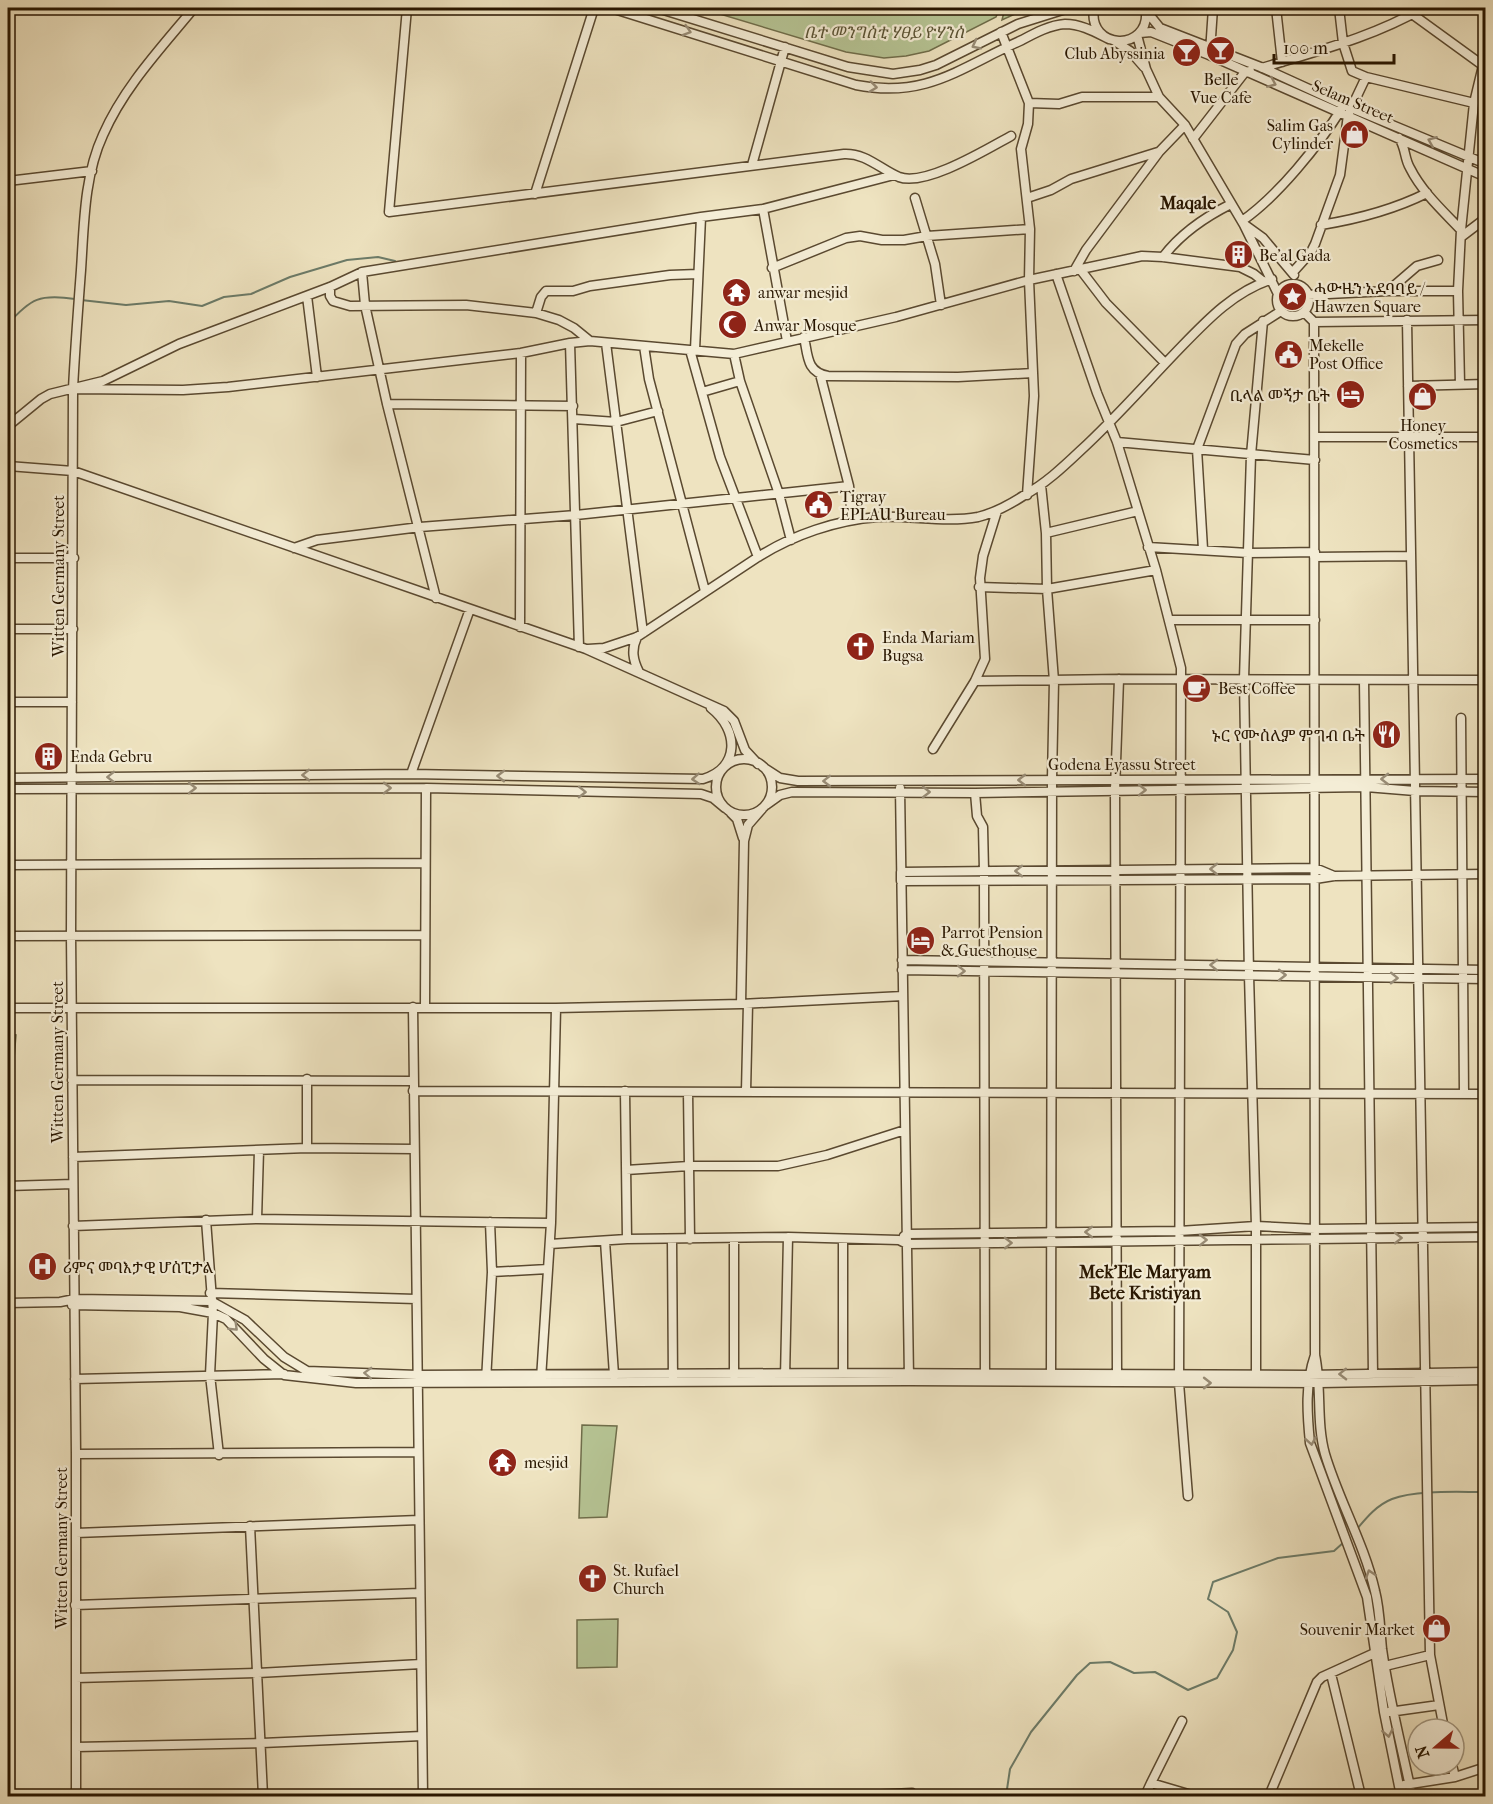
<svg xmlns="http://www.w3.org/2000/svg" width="1493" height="1804" font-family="'IM FELL French Canon','Noto Serif Ethiopic',serif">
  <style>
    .green { fill: #b6c494; stroke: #6f6d4a; stroke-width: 1.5 }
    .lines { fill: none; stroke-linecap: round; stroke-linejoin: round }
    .stream { stroke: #6c7b68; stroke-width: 2 }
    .minor-casing { stroke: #5a4930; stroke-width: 11 }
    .minor { stroke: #f4edd6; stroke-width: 8 }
    .oneway { stroke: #988c76 }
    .labels { text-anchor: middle; stroke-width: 4.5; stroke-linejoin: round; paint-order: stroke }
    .park-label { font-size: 16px; font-style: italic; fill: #5a5334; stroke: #f4edd6 }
    .poi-label { font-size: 16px; fill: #281600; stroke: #f4edd6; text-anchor: start }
    .street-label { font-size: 16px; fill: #281600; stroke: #f4edd6 }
    .neighbourhood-label { font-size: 18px; font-weight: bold; fill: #281600; stroke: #f4edd6 }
  </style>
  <rect width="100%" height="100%" fill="#eee3c0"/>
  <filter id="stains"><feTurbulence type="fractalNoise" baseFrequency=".00333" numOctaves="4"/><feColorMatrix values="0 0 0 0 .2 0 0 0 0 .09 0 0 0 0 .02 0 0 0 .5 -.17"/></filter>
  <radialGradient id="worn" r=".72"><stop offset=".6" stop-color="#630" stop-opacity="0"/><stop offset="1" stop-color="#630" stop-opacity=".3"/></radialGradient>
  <path class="green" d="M700,8H1000L996,17L929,51L906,56L884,58L846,52Z
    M1005,8H1028L1002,20Z
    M8,1034L16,1035L10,1106H8Z
    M582,1425L617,1426L607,1517L579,1518Z
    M618,1619L617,1667L577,1668V1620Z"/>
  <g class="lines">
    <path class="stream" d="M81,300L126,305L169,301L202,306L224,297L251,294L290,277L347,260L378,257L395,261
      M8,324C31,298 40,294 75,299
      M1357,1529C1367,1517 1377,1505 1392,1499C1415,1490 1456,1492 1481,1492L1486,1490
      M1006,1796L1010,1769L1031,1732L1077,1675L1090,1663L1110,1662L1134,1673L1155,1672L1188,1690L1217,1678L1233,1650L1237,1632L1228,1612L1208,1599L1213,1582L1278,1558L1334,1551L1344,1542"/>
    <defs>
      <path id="minor" d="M407,8L389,212L844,154C866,153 880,169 899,177C925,187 987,149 1011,136
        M611,8L856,85C927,99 961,67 1022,40C1035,33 1050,25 1065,24C1081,24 1095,32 1109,39
        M657,8L848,67L893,74L920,70L936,65L1018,24L1069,8
        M1094,8C1087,50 1150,53 1146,10
        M1276,8L1282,62
        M1339,8L1343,43L1352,71L1366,77L1474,103
        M1147,12L1160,28L1263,68L1344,105L1486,164
        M1412,14L1485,67
        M1001,32L1029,103L1028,124L1021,149L1030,229L1029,280L1034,396L1027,495
        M1140,33L1151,32L1209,55L1486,177
        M1137,35L1146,69L1159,97L1185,125L1244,225L1278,294
        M1116,42L1130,51L1144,67
        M1210,52L1213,8
        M1262,68C1317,51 1373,37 1423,8
        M1029,103L1059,104L1082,97H1159
        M1399,138C1406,148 1404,158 1410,168C1422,192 1443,211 1461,230
        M1193,139L1245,72L1250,71
        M752,165L785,47
        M8,181L92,171
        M535,194L594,8
        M915,198L935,264L941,305
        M1027,198L1051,190L1071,179L1158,152
        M763,209L787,341
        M1242,221C1278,196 1319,145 1342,108
        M1245,225L1263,238L1294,275
        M1321,225C1358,219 1393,210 1427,193
        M1461,237L1486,218
        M1163,257C1181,233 1205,217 1231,204
        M772,268L846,238L860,236L882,240H904L927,236L1030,229
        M1080,269L1106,303L1165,363
        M1074,271L1086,250L1159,152L1185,125
        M362,272L365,305L387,404L436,598
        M1293,272L1311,252L1315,244L1340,175L1348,115L1366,77
        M1056,274L1097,393L1117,442L1156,570L1181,668L1179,1383L1188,1496
        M1277 300a16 16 0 1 1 32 0a16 16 0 1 1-32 0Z
        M330,287V296L333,301L350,306L466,305L536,313L559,320L574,328L590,341
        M1388,291L1417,266L1438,260
        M1308,295L1388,291H1458
        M307,296L317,377
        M1304,312L1314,322L1315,1355C1322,1388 1316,1422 1325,1454C1339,1501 1364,1543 1375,1591C1380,1610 1380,1630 1382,1649C1389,1699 1402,1748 1412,1796
        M536,313L541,297L546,291H573L590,286L670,275L698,274
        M1407,320L1430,1655L1444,1729
        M1314,322L1486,320
        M804,337C808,355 806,372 828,376L958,377L1033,373
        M570,343L579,647
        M606,343L643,633
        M644,346L649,379L705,591
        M690,350L720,457L758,557
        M695,350L701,217
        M734,354L740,381L779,494L791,540
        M820,374L849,486L852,519
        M1460,384L1458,291L1461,230L1474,103L1486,53
        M1408,386L1486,384
        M73,389L183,390L228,387L521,353L570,343L590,341L734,354L896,317L1029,280L1142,256L1163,257L1240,267L1254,274L1264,282
        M702,392L740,381
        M387,404L573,406
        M574,419L616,422L658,411
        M8,426L41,399L50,394L103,381L179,344L330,287L362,272L701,217L763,209L894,175
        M1315,437H1486
        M1117,442L1315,460
        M8,466L73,471L586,649L724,711L734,721L745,750L758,764
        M1041,485L1046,533L1047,589L1054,681L1052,779L1051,1378
        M1046,533L1138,511
        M1148,547L1248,553L1315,552
        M294,548L317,540L420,527L576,515L849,486
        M1203,549L1197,449L1236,344L1245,334L1281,311
        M1314,557L1411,556
        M8,558H74
        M979,587L1047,589L1156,570
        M1170,620H1315
        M520,627L521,353
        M8,629H73
        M637,637C631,650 633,660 639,672
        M588,649L604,648L637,637L758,557C793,535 836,520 878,517C910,515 945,523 978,517C994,513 1009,505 1023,496C1045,484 1062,468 1080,451C1116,418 1148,381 1182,346C1209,318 1234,292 1272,279
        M1364,680L1373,1374
        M975,681L1119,679L1486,680
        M8,702H72
        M1461,718L1464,1094
        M933,749L975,681L985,659L980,578L983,556L997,511
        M716 787a28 28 0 1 1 56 0a28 28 0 1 1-56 0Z
        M763,767L780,778L798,781L1486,779
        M411,774L470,609
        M8,778L411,774L703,779C740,768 739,730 711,708
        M900,788L909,1378
        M8,789L426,788L701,794L713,798L725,808
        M975,793L977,816L983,827L984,871L985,1378
        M766,805L780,795L792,792L975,793L1366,787L1415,791L1486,792
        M731,813L737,819L743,838
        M8,865L425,863
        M1334,876L1315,868L901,872V881L1315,879L1334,876L1486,874
        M8,936L425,935
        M902,960L1486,970
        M902,970L1486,979
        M741,1004L744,841L748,825L762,809
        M413,1007L423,1796
        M425,1007L426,788
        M8,1008H556L741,1004L903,996
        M307,1079V1148
        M72,1080L413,1081
        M413,1091L1486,1094
        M625,1091L627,1239
        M688,1092L690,1239
        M746,1092L748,1004
        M73,1157L307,1148L414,1149
        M626,1170L689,1166H778L827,1155L905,1130
        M8,1186L73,1184
        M257,1219L259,1150
        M206,1220L213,1313L210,1375L219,1455
        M73,1226L257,1219L551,1223
        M904,1236L907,1234L1179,1231L1256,1226L1315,1229L1486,1227
        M843,1239V1373
        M672,1240L673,1380
        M605,1241L614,1375
        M550,1244L627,1239L788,1237L899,1240L907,1244L1486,1237
        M492,1272L548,1269
        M210,1293L416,1299
        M8,1303L60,1302L75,1299L211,1301L245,1320L284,1357L307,1371L417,1375L843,1373L1308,1375L1486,1372
        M72,1305L180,1307L213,1313L226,1319L264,1359L284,1375L356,1383L909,1381L1320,1383L1486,1380
        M1315,1355C1305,1384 1307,1413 1310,1443L1367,1597L1384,1712L1401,1796
        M734,1375V1238
        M1117,1375L1115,790L1119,679
        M785,1378L788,1237
        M75,1379L284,1374
        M541,1379L551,1223L556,1008
        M1256,1379V1226L1249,975L1244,679L1251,455L1263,321
        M486,1381L492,1272L490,1222
        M76,1454L418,1452
        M250,1526L263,1796
        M76,1533L419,1520
        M75,1605L420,1593
        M1385,1666L1430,1655
        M1331,1674L1361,1796
        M76,1678L258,1673L421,1664
        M1389,1712L1439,1705
        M76,1747L262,1743L422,1736
        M1452,1765L1455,1777
        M1151,1783L1182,1721
        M1404,1785L1455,1777L1486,1767
        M76,1796V1454L71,935L73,389C75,349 78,310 81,270C84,225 84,176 103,135C124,87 161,48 194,8
        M850,1796L912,1793
        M1145,1796L1151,1783L1195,1796
        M1269,1796L1317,1682L1322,1677L1379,1651"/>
    </defs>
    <use href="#minor" class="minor-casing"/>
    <use href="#minor" class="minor"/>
  </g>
  <defs><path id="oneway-chevron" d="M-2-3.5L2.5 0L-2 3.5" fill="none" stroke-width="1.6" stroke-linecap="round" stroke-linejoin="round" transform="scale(1.5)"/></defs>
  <g class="oneway">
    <use href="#oneway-chevron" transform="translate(687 31) rotate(17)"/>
    <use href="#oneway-chevron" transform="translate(976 45) rotate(153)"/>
    <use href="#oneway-chevron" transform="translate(1272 83) rotate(23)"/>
    <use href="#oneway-chevron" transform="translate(873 87) rotate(7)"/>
    <use href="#oneway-chevron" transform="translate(1432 141) rotate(-158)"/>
    <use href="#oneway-chevron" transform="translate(306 775) rotate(179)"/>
    <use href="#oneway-chevron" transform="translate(501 776) rotate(-179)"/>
    <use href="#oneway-chevron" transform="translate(111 777) rotate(179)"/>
    <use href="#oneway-chevron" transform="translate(696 779) rotate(176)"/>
    <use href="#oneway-chevron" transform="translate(1385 779) rotate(180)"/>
    <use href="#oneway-chevron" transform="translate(1022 780) rotate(180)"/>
    <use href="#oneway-chevron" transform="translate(827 781) rotate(179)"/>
    <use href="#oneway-chevron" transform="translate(192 788)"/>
    <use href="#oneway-chevron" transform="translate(387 788)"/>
    <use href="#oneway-chevron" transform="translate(1142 790)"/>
    <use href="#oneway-chevron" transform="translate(582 792) rotate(1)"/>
    <use href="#oneway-chevron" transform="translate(926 792)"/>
    <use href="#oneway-chevron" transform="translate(1214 869) rotate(180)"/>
    <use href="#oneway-chevron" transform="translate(1019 871) rotate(180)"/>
    <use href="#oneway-chevron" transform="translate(1214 965) rotate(-179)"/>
    <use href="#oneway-chevron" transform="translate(961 971) rotate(1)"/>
    <use href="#oneway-chevron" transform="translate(1282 975)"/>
    <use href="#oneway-chevron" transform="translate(1394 978) rotate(1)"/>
    <use href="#oneway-chevron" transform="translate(1089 1232) rotate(180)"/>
    <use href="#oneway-chevron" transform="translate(1398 1238) rotate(-1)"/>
    <use href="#oneway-chevron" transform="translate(1203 1240) rotate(-1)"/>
    <use href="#oneway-chevron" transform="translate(1008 1243) rotate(-1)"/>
    <use href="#oneway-chevron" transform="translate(234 1327) rotate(44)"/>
    <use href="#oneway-chevron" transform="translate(368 1373) rotate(-178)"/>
    <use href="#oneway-chevron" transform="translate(1343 1374) rotate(179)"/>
    <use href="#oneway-chevron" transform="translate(1207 1383)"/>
    <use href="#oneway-chevron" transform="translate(1311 1441) rotate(80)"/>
    <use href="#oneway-chevron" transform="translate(1370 1574) rotate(-108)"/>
    <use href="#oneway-chevron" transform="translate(1388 1733) rotate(79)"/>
  </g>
  <defs>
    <symbol id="bar-disc" viewBox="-11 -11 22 22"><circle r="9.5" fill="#8f2418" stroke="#f4edd6"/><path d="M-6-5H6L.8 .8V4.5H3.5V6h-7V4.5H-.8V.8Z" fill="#fff"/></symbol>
    <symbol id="shop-disc" viewBox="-11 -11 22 22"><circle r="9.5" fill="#8f2418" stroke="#f4edd6"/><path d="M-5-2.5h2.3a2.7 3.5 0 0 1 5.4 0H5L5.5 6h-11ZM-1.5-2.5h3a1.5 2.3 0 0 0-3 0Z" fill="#fff"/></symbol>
    <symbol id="building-disc" viewBox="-11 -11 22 22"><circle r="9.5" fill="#8f2418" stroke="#f4edd6"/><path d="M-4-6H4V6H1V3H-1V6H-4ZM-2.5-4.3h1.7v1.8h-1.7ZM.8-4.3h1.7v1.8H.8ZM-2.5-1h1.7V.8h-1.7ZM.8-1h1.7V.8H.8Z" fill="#fff"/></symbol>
    <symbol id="temple-disc" viewBox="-11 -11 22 22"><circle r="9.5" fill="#8f2418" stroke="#f4edd6"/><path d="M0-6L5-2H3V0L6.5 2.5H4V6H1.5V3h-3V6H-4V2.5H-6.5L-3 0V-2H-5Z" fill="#fff"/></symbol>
    <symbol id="sight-disc" viewBox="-11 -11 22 22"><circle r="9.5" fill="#8f2418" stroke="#f4edd6"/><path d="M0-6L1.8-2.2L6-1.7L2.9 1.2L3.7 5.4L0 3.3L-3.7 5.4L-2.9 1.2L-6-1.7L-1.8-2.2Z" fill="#fff"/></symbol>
    <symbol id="mosque-disc" viewBox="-11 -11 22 22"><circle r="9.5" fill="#8f2418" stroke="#f4edd6"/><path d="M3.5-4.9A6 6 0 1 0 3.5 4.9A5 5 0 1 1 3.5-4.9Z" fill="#fff"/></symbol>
    <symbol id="civic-disc" viewBox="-11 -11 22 22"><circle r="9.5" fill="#8f2418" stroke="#f4edd6"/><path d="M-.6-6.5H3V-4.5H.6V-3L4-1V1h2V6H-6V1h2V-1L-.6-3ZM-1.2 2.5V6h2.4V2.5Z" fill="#fff"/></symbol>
    <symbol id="hotel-disc" viewBox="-11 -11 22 22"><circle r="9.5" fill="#8f2418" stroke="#f4edd6"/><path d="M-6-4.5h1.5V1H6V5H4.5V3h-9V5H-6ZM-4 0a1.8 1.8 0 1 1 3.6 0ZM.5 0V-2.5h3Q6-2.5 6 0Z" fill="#fff"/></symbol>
    <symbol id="church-disc" viewBox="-11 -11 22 22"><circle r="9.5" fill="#8f2418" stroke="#f4edd6"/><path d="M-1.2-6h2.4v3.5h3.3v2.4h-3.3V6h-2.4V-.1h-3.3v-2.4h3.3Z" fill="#fff"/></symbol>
    <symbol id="cafe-disc" viewBox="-11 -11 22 22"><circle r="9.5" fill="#8f2418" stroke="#f4edd6"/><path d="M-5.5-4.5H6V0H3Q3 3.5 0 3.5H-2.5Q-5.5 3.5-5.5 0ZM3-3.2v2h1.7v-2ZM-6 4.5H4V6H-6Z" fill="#fff"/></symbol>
    <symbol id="restaurant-disc" viewBox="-11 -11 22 22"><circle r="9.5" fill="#8f2418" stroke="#f4edd6"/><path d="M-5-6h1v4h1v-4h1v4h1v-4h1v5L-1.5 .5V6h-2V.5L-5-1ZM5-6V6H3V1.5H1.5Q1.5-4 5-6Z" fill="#fff"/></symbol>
    <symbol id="hospital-disc" viewBox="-11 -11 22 22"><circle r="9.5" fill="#8f2418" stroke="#f4edd6"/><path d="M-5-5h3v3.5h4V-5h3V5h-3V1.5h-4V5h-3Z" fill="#fff"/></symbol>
  </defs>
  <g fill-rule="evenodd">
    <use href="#bar-disc" x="1204" y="34" width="33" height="33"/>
    <use href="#bar-disc" x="1170" y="36" width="33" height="33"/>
    <use href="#shop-disc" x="1338" y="118" width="33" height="33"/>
    <use href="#building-disc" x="1222" y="238" width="33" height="33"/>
    <use href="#temple-disc" x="720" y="276" width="33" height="33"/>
    <use href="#sight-disc" x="1276" y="280" width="33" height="33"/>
    <use href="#mosque-disc" x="716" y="308" width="33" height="33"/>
    <use href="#civic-disc" x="1272" y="338" width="33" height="33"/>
    <use href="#hotel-disc" x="1334" y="378" width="33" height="33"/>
    <use href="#shop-disc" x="1406" y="380" width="33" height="33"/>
    <use href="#civic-disc" x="802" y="488" width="33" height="33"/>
    <use href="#church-disc" x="844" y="630" width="33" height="33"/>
    <use href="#cafe-disc" x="1180" y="672" width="33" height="33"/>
    <use href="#restaurant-disc" x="1370" y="718" width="33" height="33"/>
    <use href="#building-disc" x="32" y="740" width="33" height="33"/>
    <use href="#hotel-disc" x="904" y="924" width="33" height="33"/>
    <use href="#hospital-disc" x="26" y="1250" width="33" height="33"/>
    <use href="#temple-disc" x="486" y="1446" width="33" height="33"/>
    <use href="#church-disc" x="576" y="1562" width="33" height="33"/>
    <use href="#shop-disc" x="1420" y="1612" width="33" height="33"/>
  </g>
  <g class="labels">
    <g class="park-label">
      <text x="884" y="38">ቤተ መንግስቲ ሃፀይ ዮሃንስ</text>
    </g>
    <g class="poi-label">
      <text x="1165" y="59" text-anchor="end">Club Abyssinia</text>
      <text x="1221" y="85" text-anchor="middle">Belle<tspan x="1221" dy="18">Vue Cafe</tspan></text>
      <text x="1333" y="131" text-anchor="end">Salim Gas<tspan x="1333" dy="18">Cylinder</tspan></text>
      <text x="1259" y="261">Be'al Gada</text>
      <text x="1314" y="294">ሓውዜን አደባባይ /<tspan x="1314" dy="18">Hawzen Square</tspan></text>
      <text x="758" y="298">anwar mesjid</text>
      <text x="754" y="331">Anwar Mosque</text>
      <text x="1309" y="351">Mekelle<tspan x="1309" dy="18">Post Office</tspan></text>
      <text x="1330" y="401" text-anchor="end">ቢላል መኝታ ቤት</text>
      <text x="1423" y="431" text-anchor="middle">Honey<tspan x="1423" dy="18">Cosmetics</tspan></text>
      <text x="840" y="502">Tigray<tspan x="840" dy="18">EPLAU Bureau</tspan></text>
      <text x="882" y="643">Enda Mariam<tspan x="882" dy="18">Bugsa</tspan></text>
      <text x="1218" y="694">Best Coffee</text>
      <text x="1365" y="741" text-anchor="end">ኑር የሙስሊም ምግብ ቤት</text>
      <text x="70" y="762">Enda Gebru</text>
      <text x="941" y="938">Parrot Pension<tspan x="941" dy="18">&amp; Guesthouse</tspan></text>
      <text x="63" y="1273">ሪምና መባእታዊ ሆስፒታል</text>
      <text x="524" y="1468">mesjid</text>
      <text x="613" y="1576">St. Rufael<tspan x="613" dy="18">Church</tspan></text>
      <text x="1415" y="1635" text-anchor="end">Souvenir Market</text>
    </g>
    <g class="street-label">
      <text transform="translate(1353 101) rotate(23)" y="6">Selam Street</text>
      <text transform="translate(58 576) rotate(-90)" y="6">Witten Germany Street</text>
      <text x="1122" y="770">Godena Eyassu Street</text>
      <text transform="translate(57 1062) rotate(-90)" y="6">Witten Germany Street</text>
      <text transform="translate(61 1548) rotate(-90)" y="6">Witten Germany Street</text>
    </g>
    <g class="neighbourhood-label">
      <text x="1188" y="209">Maqale</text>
      <text x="1145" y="1278">Mek'Ele Maryam<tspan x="1145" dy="21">Bete Kristiyan</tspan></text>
    </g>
  </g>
  <rect width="1493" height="1804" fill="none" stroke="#eee3c0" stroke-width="30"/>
  <rect x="9" y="9" width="1475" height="1786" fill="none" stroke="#281600" stroke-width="3"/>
  <rect x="15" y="15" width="1463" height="1774" fill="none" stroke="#281600" stroke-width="1.5"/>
  <g transform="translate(1436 1747) rotate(250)"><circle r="28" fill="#f4edd6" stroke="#a29780" stroke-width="1.5"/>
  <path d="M0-4.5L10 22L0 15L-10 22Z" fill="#8f2418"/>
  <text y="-9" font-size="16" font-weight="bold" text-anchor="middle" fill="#281600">N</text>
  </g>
  <path d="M1274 54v9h120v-9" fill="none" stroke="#281600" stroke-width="3"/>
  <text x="1283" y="54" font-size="18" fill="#281600" stroke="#f4edd6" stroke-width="4.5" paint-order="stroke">100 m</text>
  <rect width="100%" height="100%" filter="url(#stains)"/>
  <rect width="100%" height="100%" fill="url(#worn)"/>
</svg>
